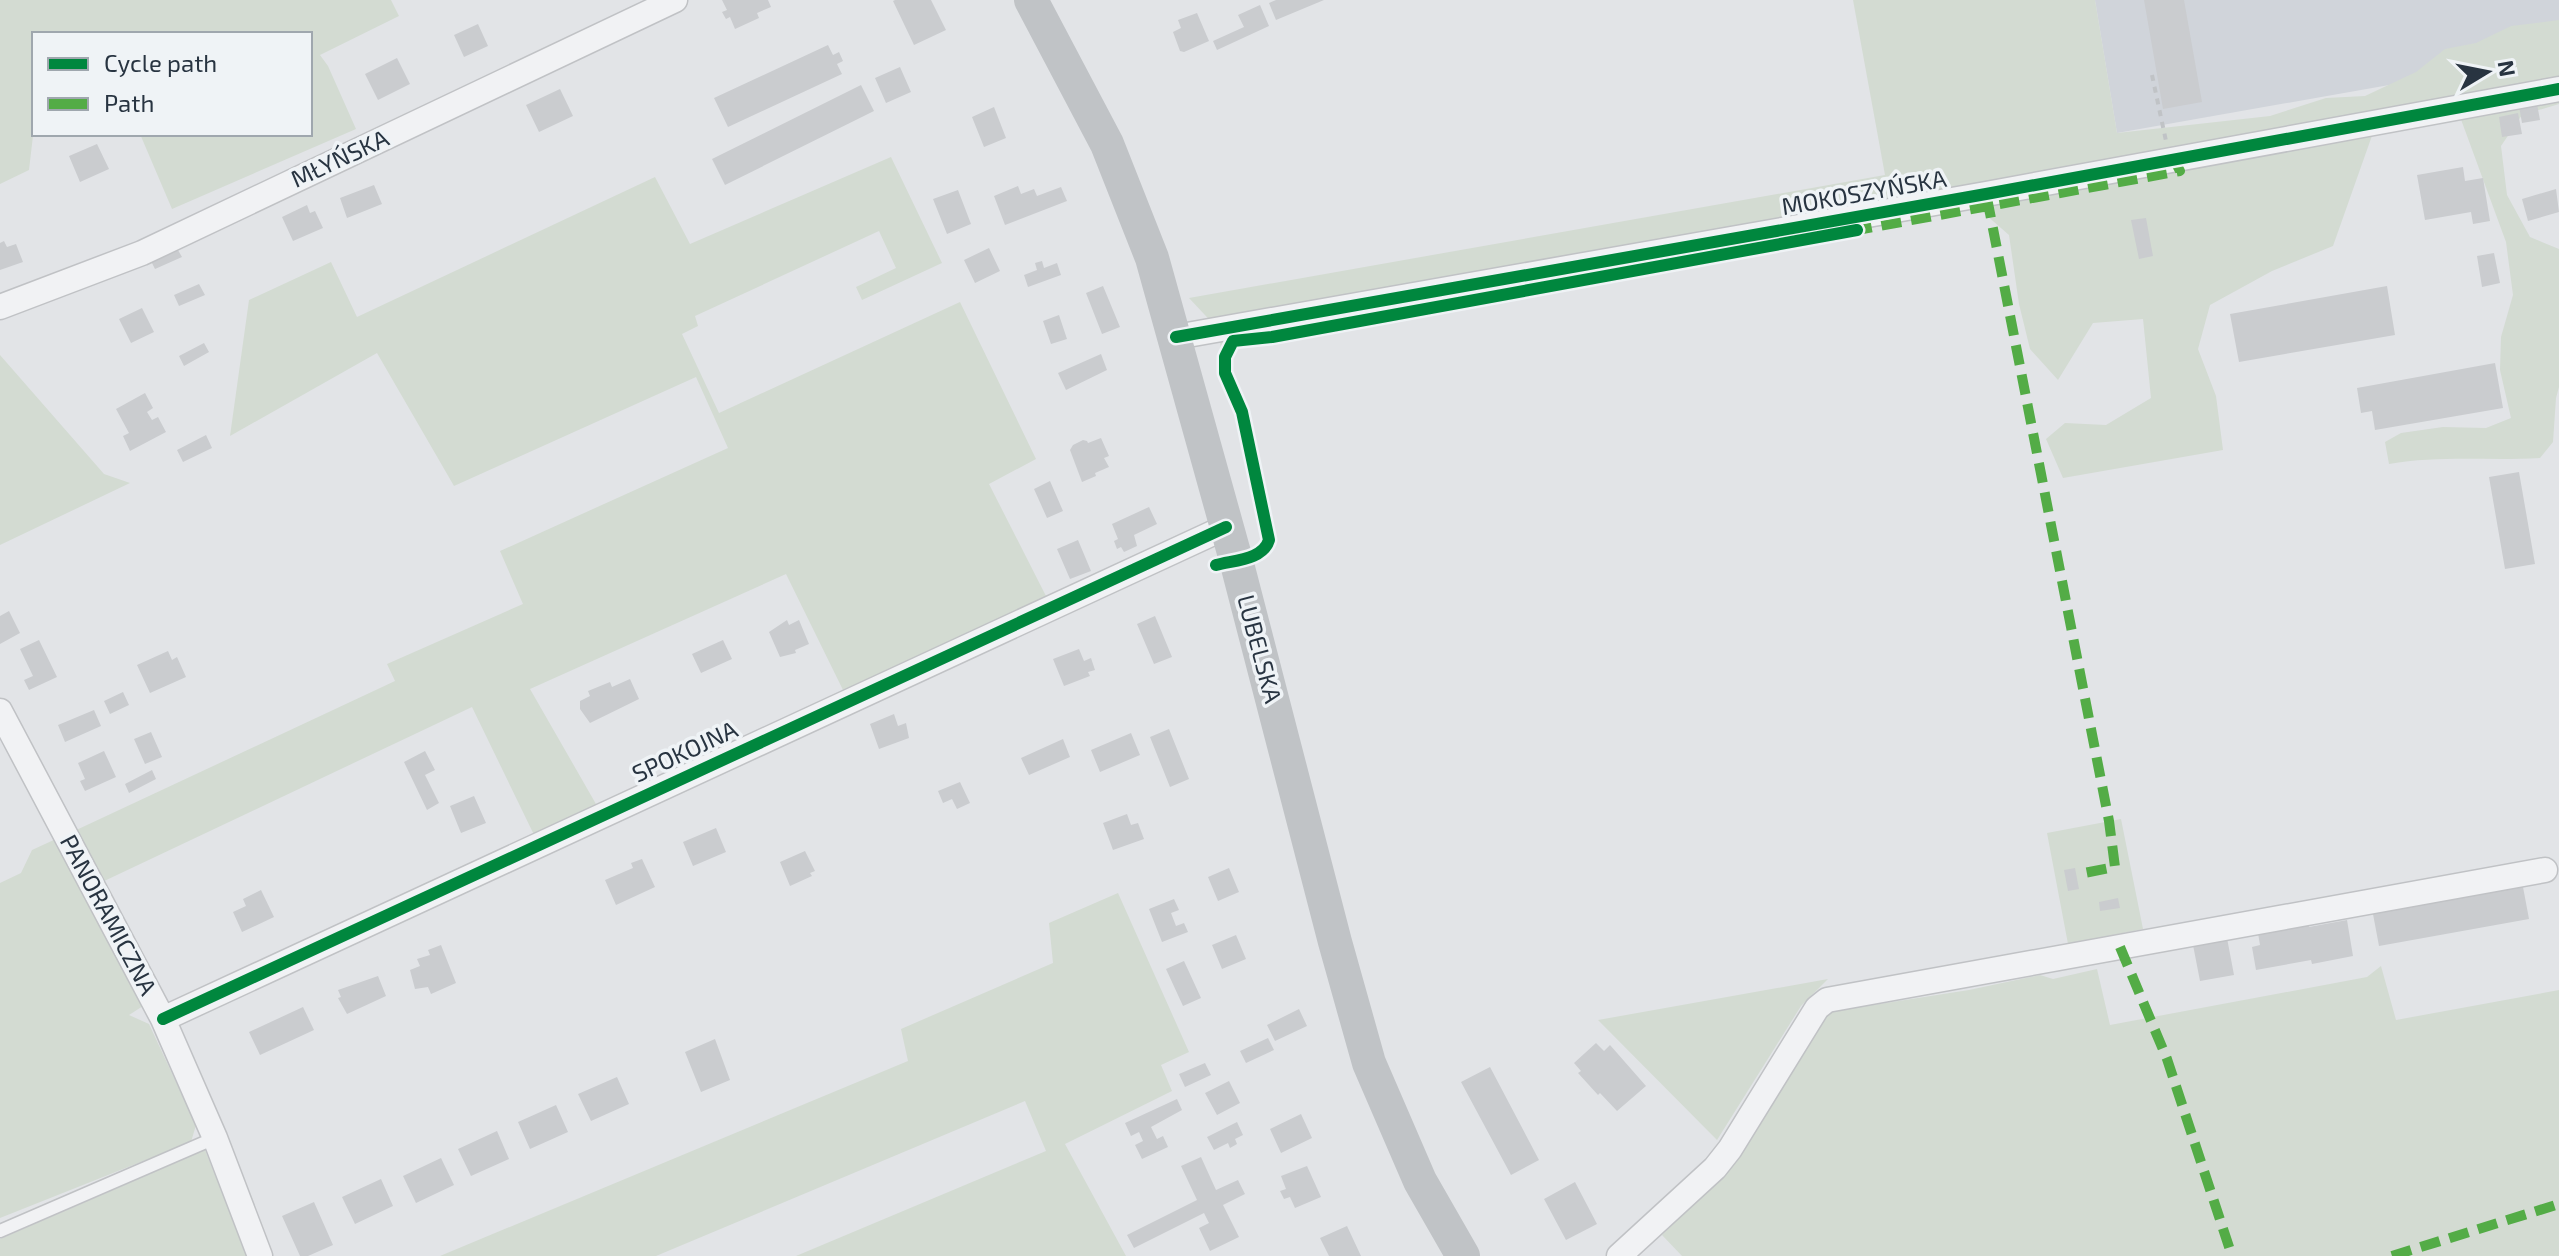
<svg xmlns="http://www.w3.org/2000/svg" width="2559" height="1256" font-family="'Exo 2',sans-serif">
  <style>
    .built { fill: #d0d4da }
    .green { fill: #d3dbd2 }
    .building { fill: #cacccf }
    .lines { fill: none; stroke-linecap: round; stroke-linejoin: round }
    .lane-casing { stroke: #c0c2c5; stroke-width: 15 }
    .street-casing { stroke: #c0c2c5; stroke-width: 27 }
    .path { stroke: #c0c3c6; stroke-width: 4; stroke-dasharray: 6 6; stroke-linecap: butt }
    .lane { stroke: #f1f2f4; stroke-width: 12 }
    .street { stroke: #f1f2f4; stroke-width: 24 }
    .secondary { stroke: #c0c3c6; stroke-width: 34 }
    .quiet { stroke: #53ac46; stroke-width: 10; stroke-dasharray: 20 10; stroke-linecap: butt }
    .cycleway-casing { stroke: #eff3f6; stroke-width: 17 }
    .cycleway { stroke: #00873e; stroke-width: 12 }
    .labels { text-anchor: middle; stroke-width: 7; stroke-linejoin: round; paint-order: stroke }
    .street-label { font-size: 24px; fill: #283441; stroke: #eff3f6 }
  </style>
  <rect width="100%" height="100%" fill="#e2e4e7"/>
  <path class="built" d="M2095,0H2559V55L2117,133Z"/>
  <path class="green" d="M0,0H391L399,16L320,55L328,66L356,129L172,209L140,134H310V34H34V127L29,170L0,184Z
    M1853,0H2095L2117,133L2270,116L2326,98L2365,96L2416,72L2445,49L2476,43L2511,26L2559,20V104L2522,115L2501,146L2507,195L2530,237L2559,249V387L2556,398L2553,442L2540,458C2489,461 2440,455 2389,464L2385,442L2401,433L2443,427L2486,428L2511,418L2500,370L2501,337L2513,295L2506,242L2459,114L2374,130L2333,246L2272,271L2210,305L2198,349L2216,396L2223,450L2063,478L2046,439L2065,423L2106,425L2151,398L2143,319L2093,323L2058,380L2030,349L2019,304L2009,235L1978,208L1221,350L1219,330L1189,298L1885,175Z
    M891,157L942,263L862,300L856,287L896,268L879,231L695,316L698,326L682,334L719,413L960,302L1036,459L989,484L1048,600L843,690L786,574L530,689L600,811L537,841L472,707L100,883L72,832L395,681L387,664L523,604L500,551L728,448L696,377L454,486L377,353L230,436L249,300L331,262L357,317L655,177L690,244Z
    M0,355L104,474L130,483L0,545Z
    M2121,819L2143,929L2068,944L2047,833Z
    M58,838L143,1006L129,1015L149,1024L196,1125L191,1142L0,1218V883L21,873L32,850Z
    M1118,893L1189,1052L1161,1065L1172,1091L1065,1144L1126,1256H796L1046,1151L1025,1101L656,1256H440L908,1061L901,1029L1053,963L1049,923Z
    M2381,966L2396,1020L2559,990V1256H1682L1662,1235L1731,1166L1828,1012L1969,990L2040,975L2053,979L2097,969L2110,1025L2367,977Z
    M1828,979L1801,1006L1717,1140L1598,1020Z
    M205,1150L248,1256H0V1239Z"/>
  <path class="building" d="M722,0H768L771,7L757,13L759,18L735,29L730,17L726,19L722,12L727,10Z
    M895,0H931L946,30L914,45L893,1Z
    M1276,0H1324L1276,20L1269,3Z
    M2144,0H2184L2202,102L2163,109Z
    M1260,5L1269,26L1217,50L1213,41L1244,27L1238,15Z
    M1197,13L1209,41L1184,52L1180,51L1173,32L1181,28L1178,20Z
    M478,24L488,46L464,57L454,35Z
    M828,45L833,55L839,52L843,61L837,64L842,74L728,127L714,98Z
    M397,58L410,84L378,100L365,74Z
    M900,67L911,92L886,103L875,78Z
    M861,85L874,111L725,185L712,159Z
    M560,89L573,116L539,132L526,105Z
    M2537,104L2540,120L2522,123L2519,106Z
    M994,107L1006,138L984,147L972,117Z
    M2518,113L2522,134L2502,137L2499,117Z
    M97,144L109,169L80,182L69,156Z
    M2463,167L2465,181L2483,178L2490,221L2473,224L2471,212L2425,220L2417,175Z
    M374,185L382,204L347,218L340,198Z
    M1018,186L1021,194L1034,189L1037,196L1061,187L1067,201L1005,225L994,196Z
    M2556,189L2559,212L2528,221L2522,199Z
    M958,190L971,224L947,234L933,199Z
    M307,205L310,213L315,211L323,228L293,241L282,217Z
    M2146,218L2153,256L2139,259L2131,220Z
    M4,241L7,247L16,244L23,262L0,270V243Z
    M175,245L182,257L155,269L149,257Z
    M989,248L1000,271L975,283L964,260Z
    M2494,253L2500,283L2482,287L2477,256Z
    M1042,261L1044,268L1057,263L1061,275L1028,287L1024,275L1037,270L1035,263Z
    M199,284L205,295L179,306L174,295Z
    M1103,286L1120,327L1102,334L1086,293Z
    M2387,286L2395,335L2239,362L2230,314Z
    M142,308L154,332L131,343L119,319Z
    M1059,315L1067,339L1051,344L1043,321Z
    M204,343L209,352L184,366L179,356Z
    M1101,354L1107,370L1066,390L1058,373Z
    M2495,363L2503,408L2375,430L2372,411L2361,413L2357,388Z
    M145,393L153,408L147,412L152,420L158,417L166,432L130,451L123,436L129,433L116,409Z
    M206,435L212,448L183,462L177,450Z
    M1101,438L1109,456L1104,458L1109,467L1095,473L1096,476L1082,482L1070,450L1073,445L1083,440L1087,441L1088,443Z
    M2519,472L2535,564L2505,569L2489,477Z
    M1050,481L1063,511L1047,518L1034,489Z
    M1149,507L1157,524L1134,535L1137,546L1124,552L1121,547L1117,549L1114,541L1118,539L1112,524Z
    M1078,540L1091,571L1070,579L1057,549Z
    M9,611L20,633L0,644V616Z
    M1155,616L1172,657L1154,664L1137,624Z
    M787,620L789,625L799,620L809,644L795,650L796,653L780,657L769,632Z
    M39,640L57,677L29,690L24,680L33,676L20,649Z
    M723,640L732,659L701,673L692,654Z
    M1079,649L1084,661L1091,658L1095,670L1088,672L1090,676L1064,686L1053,659Z
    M168,651L172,660L177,657L186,677L150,693L137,665Z
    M630,679L639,699L590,723L580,709V701L590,696L588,691L610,682L612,687Z
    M123,692L129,705L110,714L104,701Z
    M94,710L101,726L65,742L58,725Z
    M894,714L898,726L906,723L909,738L879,749L870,724Z
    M1169,729L1189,779L1170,787L1150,737Z
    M151,732L162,757L145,764L134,739Z
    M1131,733L1140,755L1100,772L1091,750Z
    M1063,739L1070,757L1029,775L1021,758Z
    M104,751L116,777L85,791L80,781L85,779L78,763Z
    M425,751L435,770L425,775L439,803L427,810L404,762Z
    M152,770L156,779L129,793L125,784Z
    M960,782L970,803L957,809L952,799L943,803L938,791Z
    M474,796L486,823L461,833L450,806Z
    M1127,814L1131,825L1138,823L1144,839L1113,850L1103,823Z
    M716,828L726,852L693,866L683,842Z
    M805,851L815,871L810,873L812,876L790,886L780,862Z
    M642,859L655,887L616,905L605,880L633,868L631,863Z
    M1229,868L1239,892L1218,901L1208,877Z
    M2075,868L2079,889L2068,891L2064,870Z
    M2523,887L2529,919L2379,946L2373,914Z
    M261,890L274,917L242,932L233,912L246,906L243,899Z
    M2118,898L2120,908L2100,911L2099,902Z
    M1174,899L1179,910L1171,913L1176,926L1184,923L1188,932L1162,942L1149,909Z
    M2347,920L2353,956L2312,964L2311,960L2256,970L2252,947L2260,945L2258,933L2308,923L2309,927Z
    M1236,935L1246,959L1222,969L1212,945Z
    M2227,938L2234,975L2200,981L2193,945Z
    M441,945L456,983L431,994L428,987L415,989L410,970L420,966L417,959L430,955L428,950Z
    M1184,961L1201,998L1183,1006L1166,969Z
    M378,976L386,996L347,1014L338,998L341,997L338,990Z
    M303,1007L314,1030L260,1055L249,1032Z
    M1299,1009L1307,1026L1275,1041L1267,1025Z
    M1268,1038L1274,1050L1246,1063L1240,1051Z
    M715,1039L730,1080L701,1092L685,1052Z
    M1596,1043L1604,1051L1610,1045L1646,1086L1617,1111L1600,1093L1598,1095L1578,1073L1581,1071L1574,1063Z
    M1205,1063L1211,1075L1185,1087L1179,1074Z
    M1490,1067L1539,1160L1511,1175L1461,1082Z
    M617,1077L629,1104L591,1121L578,1094Z
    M1229,1081L1240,1103L1217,1115L1205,1093Z
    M1177,1099L1182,1110L1151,1127L1157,1139L1163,1136L1168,1147L1142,1159L1135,1145L1143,1141L1139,1132L1131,1136L1125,1123Z
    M556,1105L568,1132L530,1149L518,1122Z
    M1301,1114L1312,1138L1281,1153L1270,1129Z
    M1237,1122L1243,1135L1235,1139L1237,1144L1230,1148L1228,1143L1214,1150L1207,1137Z
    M497,1131L509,1159L471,1176L458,1149Z
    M1201,1157L1216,1190L1238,1180L1245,1194L1223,1205L1239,1237L1210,1251L1199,1228L1209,1223L1204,1213L1134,1248L1127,1235L1197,1200L1181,1166Z
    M441,1158L454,1185L416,1203L403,1176Z
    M1307,1166L1321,1197L1295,1208L1290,1197L1284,1199L1280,1191L1286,1189L1281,1176Z
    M381,1179L393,1206L355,1224L342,1197Z
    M1575,1182L1597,1224L1566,1240L1544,1199Z
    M314,1202L333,1245L308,1256H300L282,1216Z
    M1347,1226L1361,1256H1329L1320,1238Z"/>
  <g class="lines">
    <defs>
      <path id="lane" d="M0,1231L215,1138"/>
      <path id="street" d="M0,307L142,253L675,0
        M1176,337L1986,194L2559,89
        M0,711L163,1019L215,1138L260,1256
        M163,1019L1226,527
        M1619,1256L1715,1168L1730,1149L1817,1008L1827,1000L2545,870"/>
    </defs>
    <use href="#lane" class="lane-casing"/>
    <use href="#street" class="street-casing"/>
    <path class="path" d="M2152,75L2166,141"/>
    <use href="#lane" class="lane"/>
    <use href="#street" class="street"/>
    <path class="secondary" d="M1031,0L1107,144L1152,258L1236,560L1335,942L1369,1063L1420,1181L1463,1256"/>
    <path class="quiet" d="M1987,198L2109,821L2115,867L2084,873
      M1852,231L2180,171L2168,148
      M2120,947L2167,1059L2232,1256
      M2392,1256L2559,1204"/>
    <defs>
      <path id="cycleway" d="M1176,337L1986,194L2559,89
        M1216,565C1234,560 1263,560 1269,540L1242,412L1225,373V357L1233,341L1272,337L1857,230
        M163,1019L1226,527"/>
    </defs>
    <use href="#cycleway" class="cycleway-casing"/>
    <use href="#cycleway" class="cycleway"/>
  </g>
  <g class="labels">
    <g class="street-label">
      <text transform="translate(340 159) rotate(-25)" y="8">MŁYŃSKA</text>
      <text transform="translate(1864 193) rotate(-10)" y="8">MOKOSZYŃSKA</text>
      <text transform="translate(1259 649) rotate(75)" y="8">LUBELSKA</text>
      <text transform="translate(685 752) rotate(-25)" y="8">SPOKOJNA</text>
      <text transform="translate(108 915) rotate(62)" y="8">PANORAMICZNA</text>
    </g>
  </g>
  <rect x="32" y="32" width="280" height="104" fill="#eff3f6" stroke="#9fa7ae" stroke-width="2"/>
  <rect x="48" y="58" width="40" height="12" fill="#00873e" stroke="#9fa7ae" stroke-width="2"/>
  <text x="104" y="72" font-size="24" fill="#283441">Cycle path</text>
  <rect x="48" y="98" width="40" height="12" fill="#53ac46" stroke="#9fa7ae" stroke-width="2"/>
  <text x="104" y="112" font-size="24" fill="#283441">Path</text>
  <g transform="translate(2487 72) rotate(80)" stroke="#eff3f6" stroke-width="6" paint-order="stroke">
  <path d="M0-6L14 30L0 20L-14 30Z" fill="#283441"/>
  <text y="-12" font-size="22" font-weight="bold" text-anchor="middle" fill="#283441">N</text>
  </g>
</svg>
